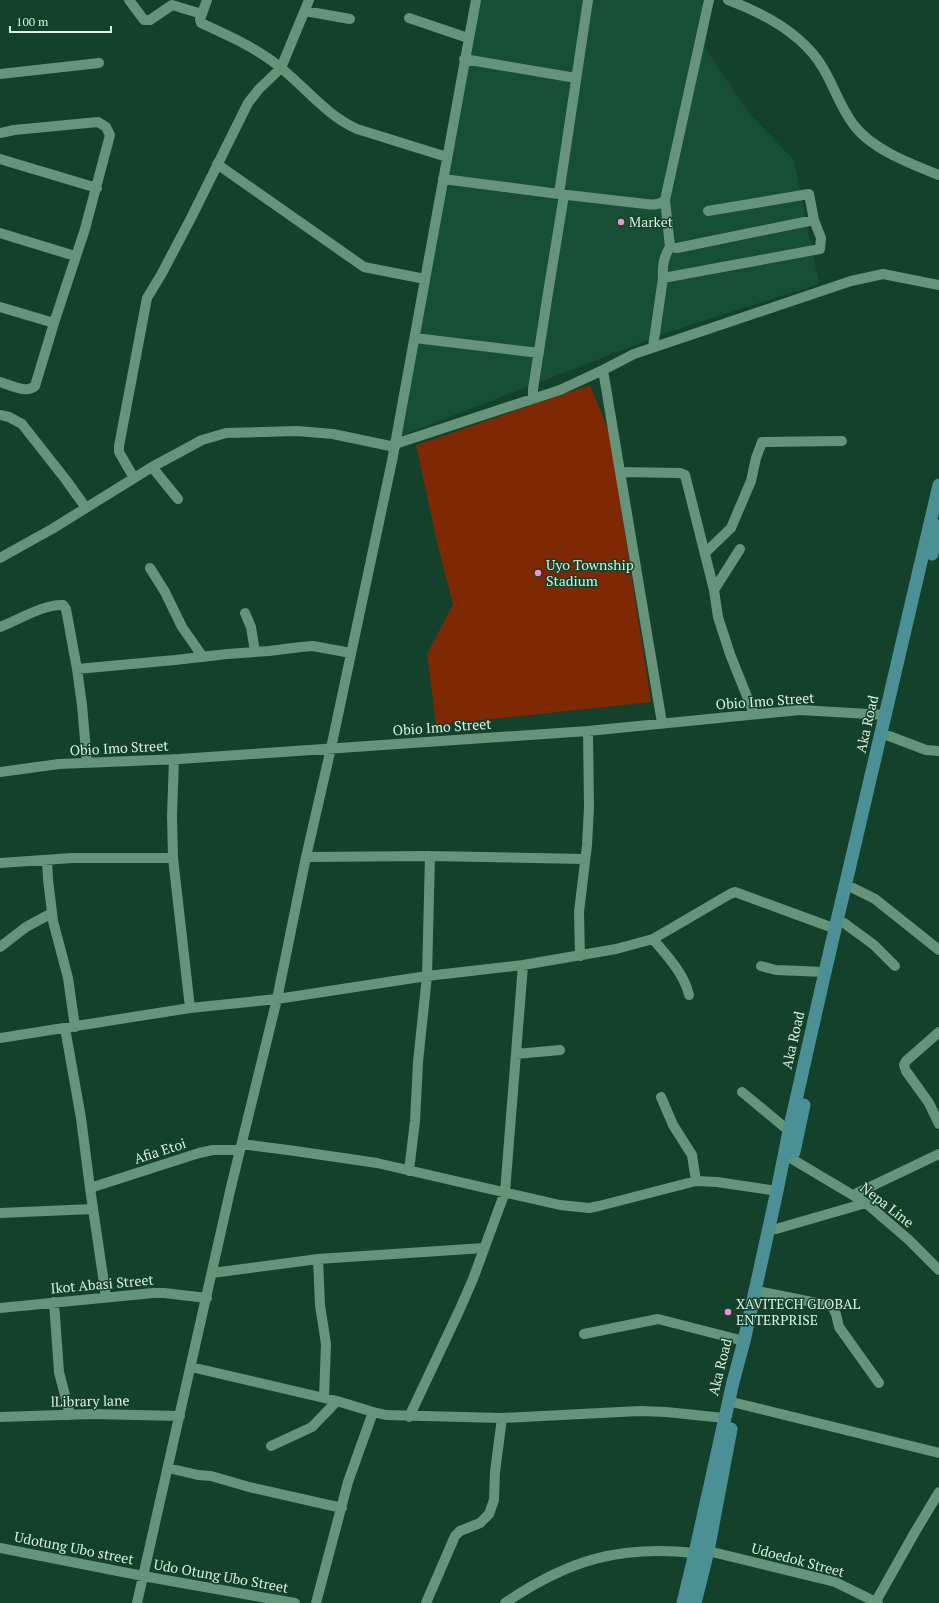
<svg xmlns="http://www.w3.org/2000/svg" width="939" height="1603" font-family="'PT Serif',serif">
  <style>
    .built { fill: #164f36 }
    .grass { fill: #7e2904 }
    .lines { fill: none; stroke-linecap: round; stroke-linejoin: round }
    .minor { stroke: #66947b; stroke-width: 10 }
    .major { stroke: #4a9094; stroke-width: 13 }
    .poi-dot { fill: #f391d5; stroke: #13412b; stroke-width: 1.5 }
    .labels { text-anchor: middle; stroke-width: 3; stroke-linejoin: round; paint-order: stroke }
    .poi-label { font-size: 14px; fill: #d8f0e2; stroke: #13412b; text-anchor: start }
    .street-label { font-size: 14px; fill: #d8f0e2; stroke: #13412b }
  </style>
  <rect width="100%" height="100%" fill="#13412b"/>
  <path class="built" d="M475,0H702L705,48L748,112L794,160L819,284L669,332L398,437Z"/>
  <path class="grass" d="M590,385L609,432L651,702L436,725L427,654L453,604L437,542L416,445Z"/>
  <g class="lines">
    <path class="minor" d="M129,0L144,20H150L172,5L202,14
      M207,0L200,19L201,23C229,36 257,48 281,68C307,89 326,115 357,129L447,157
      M728,0C763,13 803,34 823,68C834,86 840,107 853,124C871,149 911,164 939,175
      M305,11L350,19
      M409,18L468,38
      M464,59L576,78
      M0,74L99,63
      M0,133L14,130L98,122L106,127L110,135L85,229L54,323L35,386C26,394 11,385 0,382
      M0,159L97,188
      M217,164L364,267L425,279
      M443,179L559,194L646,204C654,205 660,205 665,200L709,0
      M559,194L588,0
      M0,233L75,256
      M670,247L677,248L814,220
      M663,278L820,249L821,238L814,220L809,194L708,211
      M0,307L54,323
      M415,338L539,353
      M653,347L663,278C662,267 664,256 670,247L665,200
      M603,370L662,723
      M533,399V389L548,293L564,195
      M0,415L9,417L22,424L66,480L86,508
      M152,467L178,499
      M620,472L680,473L685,475L714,590L718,617L730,654L754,714
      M134,478L119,452V446L147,298L161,275L191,218L248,103L259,89L281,68L309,0
      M705,553L731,528L751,481L756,458L762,442L842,441
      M0,558L52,529L152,467L202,440L226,433L297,431L333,434L395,447V444L560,390L603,370L634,354L851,281L883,274L939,285
      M150,568L165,592L182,627L203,657
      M714,590L740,549
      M245,613L251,627L255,652
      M0,627C18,620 44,604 63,605L66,609L77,669L82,705L87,763
      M77,669L175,660L227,654L269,651L301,647L313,646L351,653
      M889,736L926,750L939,751
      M174,759L172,816L173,858L190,1008
      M0,772L59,764L179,759L588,731L800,710L886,715
      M306,857L430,856L585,859
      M47,860L48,879L53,921L68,978L75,1027
      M0,863L72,858H173
      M853,888L875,899L939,950
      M844,923L874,945L895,966
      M653,939C667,956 684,973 689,995
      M0,947L26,927L52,913
      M580,956L579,912L587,845L589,807L588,731
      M761,966L776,970L825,972
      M65,1028L81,1118L90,1188L106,1297
      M939,1032L906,1061L904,1065L906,1071L929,1103L939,1124
      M0,1038L190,1008L277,999L427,976L523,965L616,949L653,939L730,894L735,892L836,929
      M516,1054L560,1050
      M742,1092L789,1131
      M661,1097L673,1125L692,1155L696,1181
      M242,1144L295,1151L377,1163L560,1205L589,1208L599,1206L696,1181L717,1182L777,1191
      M792,1159L866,1203L909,1240L939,1270
      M409,1171L415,1121L418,1062L427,976L430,856
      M90,1188L199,1153L213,1150H240
      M853,1195L939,1154
      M0,1213L93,1209
      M776,1229L866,1203
      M318,1259L320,1305L326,1344L324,1397
      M212,1273L318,1259L484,1248
      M762,1292L832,1306L836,1314L839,1327L879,1383
      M54,1302L59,1372L70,1415
      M0,1308L153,1293H164L207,1298
      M584,1334L658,1319L744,1341
      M191,1367L337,1401L373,1412L386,1415L502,1418L640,1411L666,1412L724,1418
      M736,1403L939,1453
      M0,1417L92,1414L180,1416
      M409,1417L459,1311L473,1279L505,1192L523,965
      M271,1446L312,1427L337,1401
      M168,1468L198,1475L211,1476L249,1487L342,1508
      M0,1548L143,1576L295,1603
      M708,1551L835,1582L878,1603
      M137,1603L231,1187L277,999L306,857L331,748L392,461L476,0
      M316,1603L348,1482L373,1412
      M426,1603L455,1536L460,1531L480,1523L489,1514L494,1500L495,1472L502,1418
      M505,1603C568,1560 619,1545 695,1553
      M875,1603L915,1532L939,1492"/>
    <path class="major" d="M932,554L939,526
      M794,1152L804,1105
      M683,1603L695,1553L733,1382L744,1341L777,1191L789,1131L825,972L939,485
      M695,1603L708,1551L731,1429"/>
  </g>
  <g class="poi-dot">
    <circle cx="621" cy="222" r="4"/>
    <circle cx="538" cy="573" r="4"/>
    <circle cx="728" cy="1312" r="4"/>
  </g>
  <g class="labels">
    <g class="poi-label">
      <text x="629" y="227">Market</text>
      <text x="546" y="570">Uyo Township<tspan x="546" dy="16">Stadium</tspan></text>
      <text x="736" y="1309">XAVITECH GLOBAL<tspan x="736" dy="16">ENTERPRISE</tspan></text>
    </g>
    <g class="street-label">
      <text transform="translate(765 701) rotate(-4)" y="5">Obio Imo Street</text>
      <text transform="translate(867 724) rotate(-77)" y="5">Aka Road</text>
      <text transform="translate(442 727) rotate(-4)" y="5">Obio Imo Street</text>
      <text transform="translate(119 748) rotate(-3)" y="5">Obio Imo Street</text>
      <text transform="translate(793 1040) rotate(-77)" y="5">Aka Road</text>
      <text transform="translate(160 1151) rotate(-18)" y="5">Afia Etoi</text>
      <text transform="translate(887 1205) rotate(38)" y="5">Nepa Line</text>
      <text transform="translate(102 1284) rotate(-5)" y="5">Ikot Abasi Street</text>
      <text transform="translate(720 1367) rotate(-76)" y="5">Aka Road</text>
      <text transform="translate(90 1401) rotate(-1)" y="5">lLibrary lane</text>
      <text transform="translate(74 1548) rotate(11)" y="5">Udotung Ubo street</text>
      <text transform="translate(798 1560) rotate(15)" y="5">Udoedok Street</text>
      <text transform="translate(221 1576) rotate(10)" y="5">Udo Otung Ubo Street</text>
    </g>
  </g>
  <path d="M10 26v6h101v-6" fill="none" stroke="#d8f0e2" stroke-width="2"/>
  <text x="16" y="26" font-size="12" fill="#d8f0e2" stroke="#13412b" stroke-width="3" paint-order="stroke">100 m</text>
</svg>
